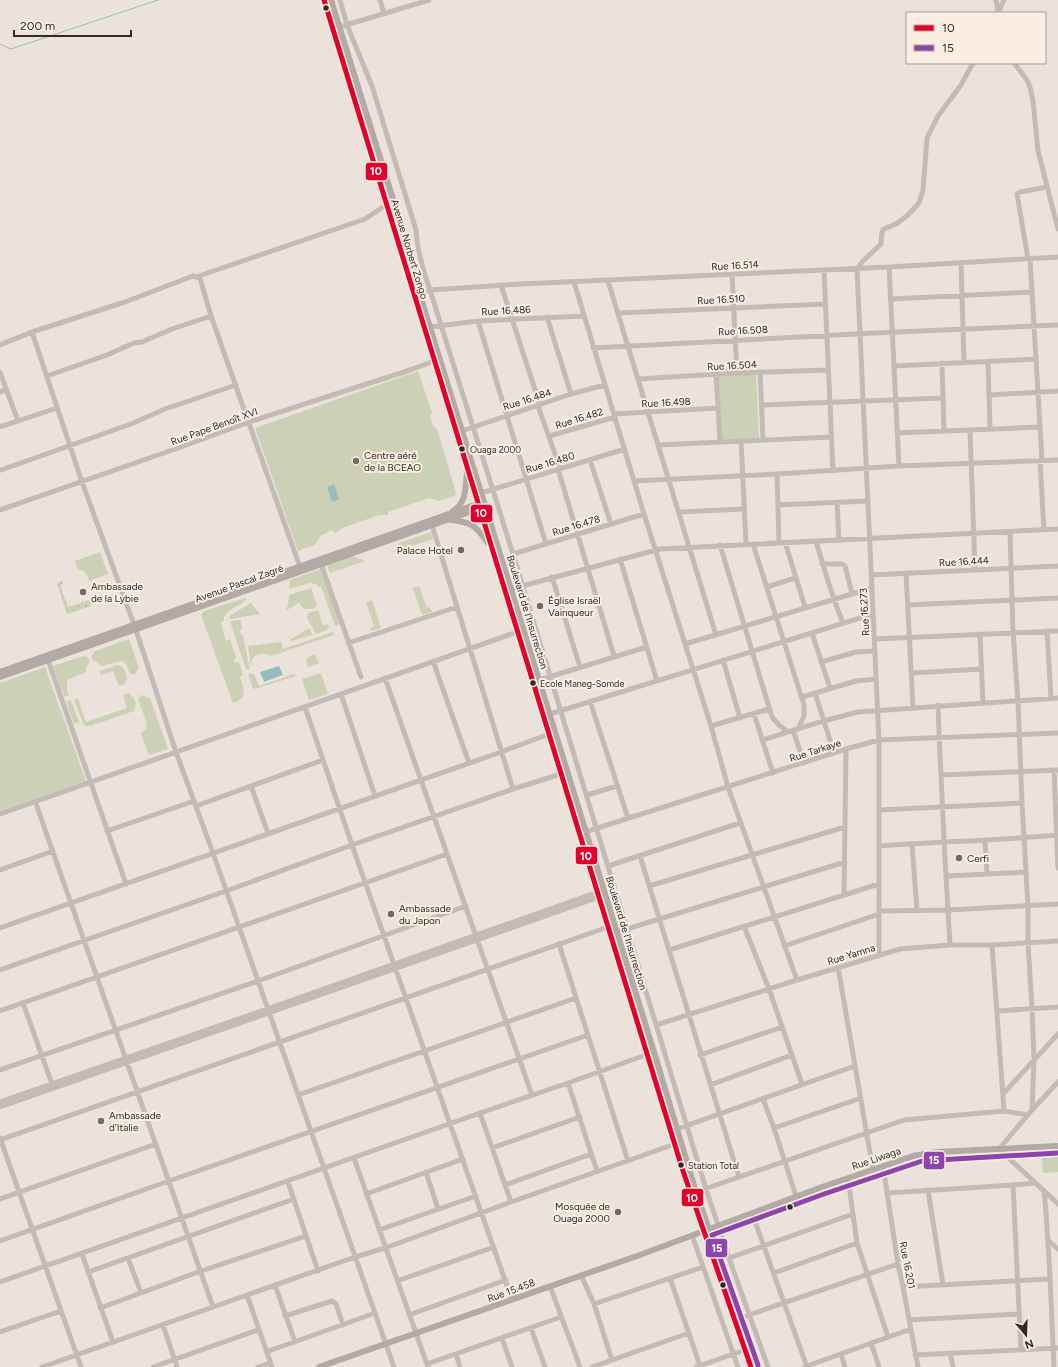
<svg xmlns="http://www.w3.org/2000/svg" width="1058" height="1367" font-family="Figtree,sans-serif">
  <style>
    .grass { fill: url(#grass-dots) }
    .park { fill: #ccd0b4 }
    .water { fill: #97bebc }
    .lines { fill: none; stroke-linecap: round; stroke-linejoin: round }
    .stream { stroke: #97bebc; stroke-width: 1 }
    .minor { stroke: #c3bbb5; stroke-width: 5 }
    .major { stroke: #b2aaa4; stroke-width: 6 }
    .bus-1-casing { stroke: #f9eee1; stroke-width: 8 }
    .bus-2-casing { stroke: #f9eee1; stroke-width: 8 }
    .bus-1 { stroke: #e4002b; stroke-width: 5 }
    .bus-2 { stroke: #8e44ad; stroke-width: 5 }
    .bus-dot { fill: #332924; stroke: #f9eee1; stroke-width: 1.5 }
    .poi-dot { fill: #736a64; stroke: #f9eee1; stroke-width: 1.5 }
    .labels { text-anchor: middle; stroke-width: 4; stroke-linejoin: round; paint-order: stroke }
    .bus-label { font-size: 9px; fill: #332924; stroke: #f9eee1; text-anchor: start }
    .street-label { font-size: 10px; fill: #332924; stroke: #f9eee1 }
    .poi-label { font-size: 10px; fill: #332924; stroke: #f9eee1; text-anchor: start }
    .line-badge { stroke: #f9eee1; stroke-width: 1.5 }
    .badge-label { font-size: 11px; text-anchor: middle; font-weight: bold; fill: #fff }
  </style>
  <defs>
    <pattern id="grass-dots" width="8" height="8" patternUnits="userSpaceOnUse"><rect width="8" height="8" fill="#ccd0b4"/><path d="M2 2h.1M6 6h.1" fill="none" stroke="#b0b39b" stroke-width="1.8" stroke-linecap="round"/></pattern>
  </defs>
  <rect width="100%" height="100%" fill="#ebe3db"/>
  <path class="grass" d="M62,581L63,584L61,585V588L68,607L89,600L91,606L67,614L57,583Z"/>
  <path class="park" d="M418,371L432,413L430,416L433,426L437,429L456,493L455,496L439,501L429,498L388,512V515H379L340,529V531L334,533L333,530L320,536L315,545L298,551L255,428Z
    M756,374L759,438L721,440L718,376Z
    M431,532L433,539L393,552L399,543Z
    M100,552L108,574L89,581C87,575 85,569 78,570L75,561Z
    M330,556L355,557L365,561L330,573L327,566Z
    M320,569L322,570L340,624L335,626L321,586L318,587L317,584L309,583L290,589L289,588L290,580Z
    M419,586L427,608L430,607L432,612L422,615L413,588Z
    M311,588L317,605L313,609H304L299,603L285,611L288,605L289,595Z
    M245,598H247C243,606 229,607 224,617V620L221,623L226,641L230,639L236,658L234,659L235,663L239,662L243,675L240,677C244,690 248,698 233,703L201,615L204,611Z
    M372,600L381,628L371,631L370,628L374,626L366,602Z
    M251,603L260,614L230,619L229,616Z
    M318,610L323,625L328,624L329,627L327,630L316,634L307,618L308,613Z
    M241,620L242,628L240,631L241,634L243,636L250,669H246L230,621Z
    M309,628L313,635L291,641L290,640Z
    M333,632L334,635L271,656C262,651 250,654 252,665L251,666L248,646L281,642L283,649Z
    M129,639L139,668L135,674H130L126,664L122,661L101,666L97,662L93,661L91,657L95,651Z
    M315,654L319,663L308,667L306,660L308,657Z
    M83,656L88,657L90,661L86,668V672L67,680V691L69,694L68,696H64L53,666Z
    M117,665C124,666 125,671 127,678L125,684L119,686L113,671L101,675L99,671Z
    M45,667L86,781L0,811V683Z
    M250,673L254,674L259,686L294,674L296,676L255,689L253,688L248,675Z
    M321,673L328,694L309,700L302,679Z
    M128,693L134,698L136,704L134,711L90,726H85L83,723L74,700L78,698L86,722L127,708L123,695Z
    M141,695L150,698L168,749L149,755L141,733L146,729L147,723L138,699Z
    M70,700L72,703L79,722L74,724L66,701Z
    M1058,1157V1172L1043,1173L1042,1158Z"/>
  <path class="water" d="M334,484L339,499L332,502L327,487Z
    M279,666L283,675L264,682L260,672Z"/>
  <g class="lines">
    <path class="stream" d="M0,44L11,49L158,0"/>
    <path class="minor" d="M340,0L347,25L372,86L416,230C417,251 423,270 430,290L513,554L706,1189L729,1258L768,1367
      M380,0L384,14
      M996,0L998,12
      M998,13L1004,0
      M336,28L429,0
      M1014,63L1027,80L1030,87L1033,101L1038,151L1058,229
      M1028,259L1017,194L1020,192L1047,187
      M1030,259L1042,460
      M961,263L964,362
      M889,267L899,466
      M824,271L833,471
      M732,274L737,373
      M200,278L211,316L300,567
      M200,278L199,276L365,219L386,205
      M608,281L716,635
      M574,282L644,514L711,726L728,787L797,980
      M501,285L540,405
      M416,293L430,290L521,284L889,267L1058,257
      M891,299L1032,292
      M618,313L825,304
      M547,317L571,394
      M478,321L546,544
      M430,327L478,321L584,316
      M32,332L82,482L136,630L176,752L213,853L394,1367
      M0,345L32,332L125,302L193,276L200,278
      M593,348L875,333L1058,325
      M988,361L990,429
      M942,363L944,431
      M894,366L1036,359
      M0,372L18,421
      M760,372L763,439
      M716,374L720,441
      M47,376L107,355L134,343L142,342L172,329L211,316
      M638,379L737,373L828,370
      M0,392L6,389
      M989,395L1058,391
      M762,405L943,398
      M538,406L560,468
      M614,414L718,408
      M0,427L57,408
      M970,430L975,569
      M459,432L571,394L605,385
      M897,433L1040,427
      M549,436L615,417
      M741,440L746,544
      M658,445L831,437
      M590,460L611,524
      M1040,461L1044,530
      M558,469L614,656
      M1,470L131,424L165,409L236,385
      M777,474L779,542
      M634,481L777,474L899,466L1058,460
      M481,493L625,449
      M837,502L839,540
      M778,505L867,501
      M0,510L181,447L249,422L410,370L434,361
      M679,512L744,509
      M431,522L513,789
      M1010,532L1013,632L1018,701L1022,803L1028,906V943L1032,1008L1034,1060L1032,1110
      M816,541C824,569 832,596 843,623
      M785,542L805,607
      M753,544L804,705V716L798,729
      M720,545L772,717L779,725L788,732
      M513,554L644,514
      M620,559L657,681
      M320,561L361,677
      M822,564H842L845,566L852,593
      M906,573L913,707
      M871,575L1058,566
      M552,577L580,667
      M767,587L795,578
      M511,589L660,549L1058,529
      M908,605L1058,598
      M1047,631L1051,698
      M812,633L830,688
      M980,634L983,703
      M874,639L1058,631
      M348,643L457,607
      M685,644L872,588
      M47,657L126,884
      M723,660L740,718
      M433,661L469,763
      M821,662L856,652L875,651
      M911,673L982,669
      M385,678L532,1095
      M539,680L647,647
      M815,693L834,753
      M341,694L375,796
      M802,697L856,681L876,679
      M590,701L628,818
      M938,705C941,785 945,865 950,945
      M305,707L352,845L512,1300
      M550,714L873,614
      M754,714L773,773
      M711,726L769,709
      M793,730L804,763
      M762,740L823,721L858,712L1058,698
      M1054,770L1058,868
      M941,775L1058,770
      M251,786L268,833
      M587,795L617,786
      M35,801L213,1307
      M196,806L323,760
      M879,810L1022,803
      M0,814L520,631
      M107,831L194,801
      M585,832L846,749L879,740L1058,733
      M985,841L987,873
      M912,844L917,910
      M879,846C939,842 998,840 1058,835
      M640,856L739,1177
      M608,866L740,823
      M0,870L53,851
      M947,876L1026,872
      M649,886L845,827
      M844,895L846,749
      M879,911L948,910L1058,904
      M744,926L769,989L802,1084
      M0,928L501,752L552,733
      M617,932L845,862
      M559,944L628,1161
      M992,945L1004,1111
      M784,946L879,914
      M669,950L879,884
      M879,955V740L857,269L863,261L881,244L882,232L884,229L896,224L908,215L919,203L923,190L927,138L938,116L961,85L973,63
      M838,967L873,1170
      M0,970L226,891L352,845L513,789L561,774
      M23,1003L52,1084
      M0,1011L447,854
      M997,1011L1058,1007
      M656,1025L797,980L900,949L950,945H992L1058,941
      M700,1055L782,1027
      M0,1070L258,981L466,906
      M1058,1082L1032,1110L999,1149L1058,1204
      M568,1083L597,1171
      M710,1085L792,1055
      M1003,1094L1058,1034
      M298,1095L576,998
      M763,1099L774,1128L796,1196
      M0,1102L267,1009L601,891
      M0,1107L605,895
      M480,1113L511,1202
      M774,1128L861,1098
      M677,1129L855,1066
      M0,1138L81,1367
      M0,1140L608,927
      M492,1148L580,1117
      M354,1158L428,1367
      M883,1166L898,1264L903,1287L918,1367
      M426,1172L438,1209
      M848,1178L857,1243L888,1337
      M288,1182L318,1271
      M505,1185L591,1154
      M1013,1185L1021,1350
      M928,1190L943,1285
      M1044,1191C1050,1250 1051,1308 1054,1367
      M696,1192L904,1120L1004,1111L1028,1115
      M888,1193L1013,1185L1035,1183
      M366,1194L463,1159
      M0,1199L156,1144
      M752,1213L807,1367
      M379,1230L476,1196
      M692,1235L738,1367
      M0,1241L169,1181L588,1035
      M1049,1241L1058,1249
      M82,1254L113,1342
      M128,1258L141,1293
      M729,1258L853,1214
      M88,1272L294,1199
      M774,1273L857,1243
      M581,1275L594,1304L612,1360
      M670,1278L700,1366
      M397,1281L494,1247
      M0,1282L480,1113L568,1083L654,1052
      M275,1285L295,1342
      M550,1286L580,1367
      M903,1287L1049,1279
      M247,1295L272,1367
      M594,1304L703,1267
      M100,1308L201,1271L306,1236
      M409,1315L506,1280
      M285,1316L332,1301L336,1304L343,1325
      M740,1318L898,1264
      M909,1320L1019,1314
      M163,1325L177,1367
      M531,1328L545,1367
      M0,1332L61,1311
      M502,1338L512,1367
      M871,1343L879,1367
      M266,1352L375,1313
      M950,1353L953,1367
      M456,1354L460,1367
      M841,1354L845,1367
      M915,1355L1058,1348
      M427,1364L561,1317
      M42,1367L355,1257L385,1248L511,1202L675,1144
      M153,1367L258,1330
      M258,1367L270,1363
      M592,1367L689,1333
      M696,1367L745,1350
      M804,1367L911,1329"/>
    <path class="major" d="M324,0C443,390 562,779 682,1168L703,1231L751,1367
      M331,0L397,212L419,292L462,431L654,1052L696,1192L757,1367
      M453,511C467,502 465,488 467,473
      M451,520C470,522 476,525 487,542
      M0,672L480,503
      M0,677L481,508
      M319,1367L637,1256L822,1187L913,1156L937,1152L1058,1146"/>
    <defs>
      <path id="bus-1" d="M324,0L682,1168L751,1367"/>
      <path id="bus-2" d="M758,1365L712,1235L824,1194L922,1161L1058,1153"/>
    </defs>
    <use href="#bus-1" class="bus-1-casing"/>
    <use href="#bus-2" class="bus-2-casing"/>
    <use href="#bus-1" class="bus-1"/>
    <use href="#bus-2" class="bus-2"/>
  </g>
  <g class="bus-dot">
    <circle cx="326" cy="8" r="3.5"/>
    <circle cx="462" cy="449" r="3.5"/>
    <circle cx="533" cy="683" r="3.5"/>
    <circle cx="681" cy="1165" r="3.5"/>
    <circle cx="790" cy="1207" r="3.5"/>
    <circle cx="723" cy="1285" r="3.5"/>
  </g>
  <g class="poi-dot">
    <circle cx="356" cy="461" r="4"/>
    <circle cx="461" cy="550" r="4"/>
    <circle cx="83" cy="592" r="4"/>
    <circle cx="540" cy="606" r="4"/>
    <circle cx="959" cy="858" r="4"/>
    <circle cx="391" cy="914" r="4"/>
    <circle cx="101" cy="1121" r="4"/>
    <circle cx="618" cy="1212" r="4"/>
  </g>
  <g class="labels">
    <g class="bus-label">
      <text x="470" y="453">Ouaga 2000</text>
      <text x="540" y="687">Ecole Maneg-Somde</text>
      <text x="688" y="1169">Station Total</text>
    </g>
    <g class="street-label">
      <text transform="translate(410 249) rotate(73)" y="4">Avenue Norbert Zongo</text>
      <text transform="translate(735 265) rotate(-3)" y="4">Rue 16.514</text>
      <text transform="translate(721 299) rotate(-3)" y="4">Rue 16.510</text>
      <text transform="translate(506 310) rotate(-3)" y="4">Rue 16.486</text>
      <text transform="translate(743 330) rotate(-3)" y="4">Rue 16.508</text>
      <text transform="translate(732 365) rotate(-3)" y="4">Rue 16.504</text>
      <text transform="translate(527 399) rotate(-18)" y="4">Rue 16.484</text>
      <text transform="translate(666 402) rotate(-3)" y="4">Rue 16.498</text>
      <text transform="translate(579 418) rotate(-17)" y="4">Rue 16.482</text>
      <text transform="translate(214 426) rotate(-20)" y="4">Rue Pape Benoît XVI</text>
      <text transform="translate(550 462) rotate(-17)" y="4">Rue 16.480</text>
      <text transform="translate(576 525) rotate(-17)" y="4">Rue 16.478</text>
      <text transform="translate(964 561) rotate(-3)" y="4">Rue 16.444</text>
      <text transform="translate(239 583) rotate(-20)" y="4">Avenue Pascal Zagré</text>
      <text transform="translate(528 612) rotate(73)" y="4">Boulevard de l'Insurrection</text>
      <text transform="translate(864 612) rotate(-93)" y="4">Rue 16.273</text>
      <text transform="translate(815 750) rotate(-18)" y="4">Rue Tarkaye</text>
      <text transform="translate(627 933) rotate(73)" y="4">Boulevard de l'Insurrection</text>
      <text transform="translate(851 954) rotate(-17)" y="4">Rue Yamna</text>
      <text transform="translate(876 1158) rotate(-19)" y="4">Rue Liwaga</text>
      <text transform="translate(908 1265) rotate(79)" y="4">Rue 16.201</text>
      <text transform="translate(511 1290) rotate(-20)" y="4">Rue 15.458</text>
    </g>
    <g class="poi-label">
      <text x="364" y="459">Centre aéré<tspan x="364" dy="12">de la BCEAO</tspan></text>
      <text x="453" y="554" text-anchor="end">Palace Hotel</text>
      <text x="91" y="590">Ambassade<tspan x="91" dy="12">de la Lybie</tspan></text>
      <text x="548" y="604">Église Israël<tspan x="548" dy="12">Vainqueur</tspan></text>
      <text x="967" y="862">Cerfi</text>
      <text x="399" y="912">Ambassade<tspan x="399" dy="12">du Japon</tspan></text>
      <text x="109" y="1119">Ambassade<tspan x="109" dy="12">d'Italie</tspan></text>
      <text x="610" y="1210" text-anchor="end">Mosquée de<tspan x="610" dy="12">Ouaga 2000</tspan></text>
    </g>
  </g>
  <g class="line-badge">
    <rect x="365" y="162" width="23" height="19" rx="4" fill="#e4002b"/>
    <rect x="470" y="504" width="23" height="19" rx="4" fill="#e4002b"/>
    <rect x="575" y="846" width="23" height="19" rx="4" fill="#e4002b"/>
    <rect x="923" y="1151" width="22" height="19" rx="4" fill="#8e44ad"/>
    <rect x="681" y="1188" width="23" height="19" rx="4" fill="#e4002b"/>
    <rect x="705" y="1238" width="23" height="20" rx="4" fill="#8e44ad"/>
  </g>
  <g class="badge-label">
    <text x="376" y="175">10</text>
    <text x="481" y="517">10</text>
    <text x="586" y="860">10</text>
    <text x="934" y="1164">15</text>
    <text x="692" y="1202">10</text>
    <text x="717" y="1252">15</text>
  </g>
  <rect x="906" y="12" width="140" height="52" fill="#f9eee1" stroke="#aa9f95"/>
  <rect x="914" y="25" width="20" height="6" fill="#e4002b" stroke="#aa9f95"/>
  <text x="942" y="32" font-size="12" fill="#332924">10</text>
  <rect x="914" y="45" width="20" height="6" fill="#8e44ad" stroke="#aa9f95"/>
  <text x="942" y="52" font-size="12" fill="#332924">15</text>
  <g transform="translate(1026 1335) rotate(161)" stroke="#f9eee1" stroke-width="3" paint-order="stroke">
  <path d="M0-3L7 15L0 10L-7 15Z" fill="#332924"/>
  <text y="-6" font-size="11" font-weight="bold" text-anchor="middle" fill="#332924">N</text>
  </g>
  <path d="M14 30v6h117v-6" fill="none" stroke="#332924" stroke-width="2"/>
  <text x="20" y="30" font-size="12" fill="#332924" stroke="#f9eee1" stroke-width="3" paint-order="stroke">200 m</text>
</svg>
